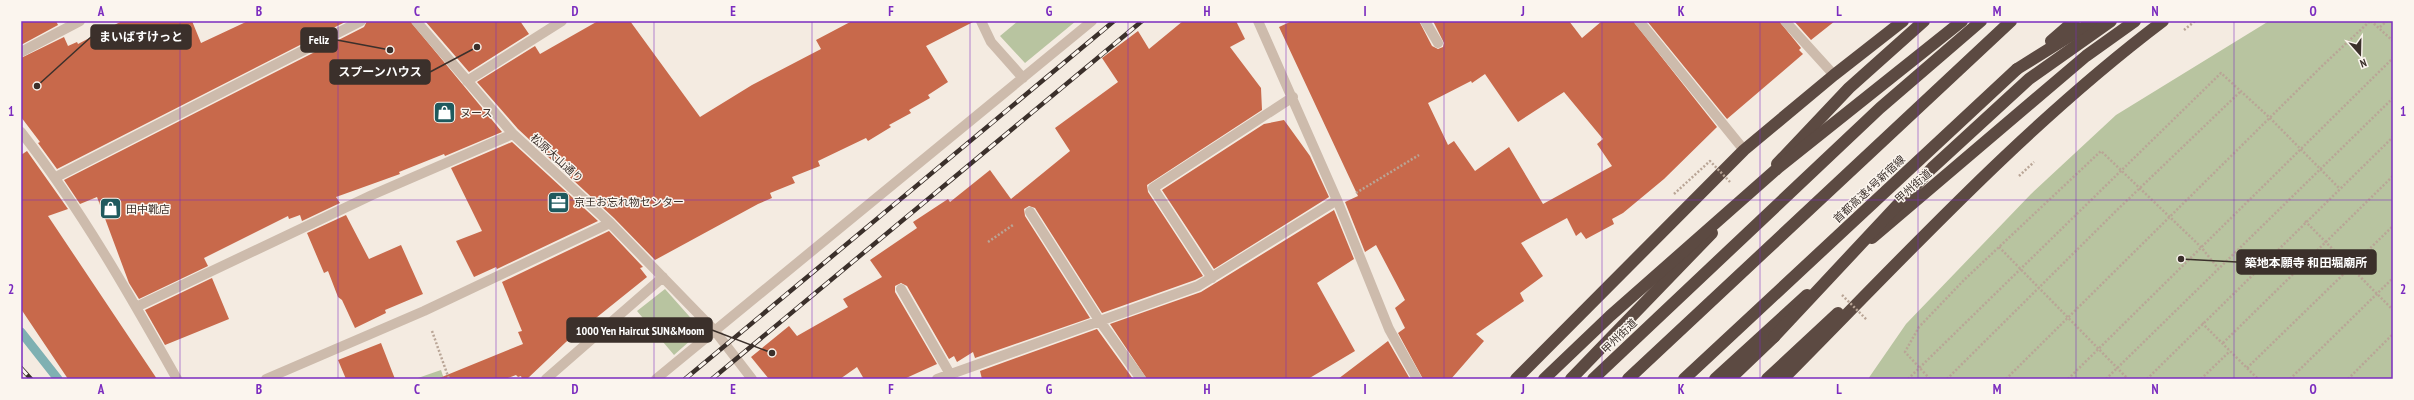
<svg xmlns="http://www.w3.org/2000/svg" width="2414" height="400" font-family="'PT Sans Narrow','Noto Sans JP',sans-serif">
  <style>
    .green { fill: #b8c4a0 }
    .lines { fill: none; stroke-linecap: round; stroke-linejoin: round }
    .stream { stroke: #7fb0b2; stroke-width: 9 }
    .building { fill: #c8694b; fill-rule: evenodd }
    .path { stroke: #b9a596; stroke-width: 2.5; stroke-dasharray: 2 2; stroke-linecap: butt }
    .minor { stroke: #cdbbac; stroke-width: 10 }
    .highway { stroke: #5c4a42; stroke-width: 12 }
    .rail-casing { stroke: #3b302b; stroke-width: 4.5 }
    .rail { stroke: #fbf5ee; stroke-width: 3; stroke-dasharray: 9; stroke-linecap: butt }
    .path-bridge { stroke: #b9a596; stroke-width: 2.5; stroke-dasharray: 2 2; stroke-linecap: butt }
    .highway-bridge { stroke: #5c4a42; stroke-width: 12 }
    .grid { fill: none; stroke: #7b2cbf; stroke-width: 1; stroke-opacity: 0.55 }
    .labels { text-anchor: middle; stroke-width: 3; stroke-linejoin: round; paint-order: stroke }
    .poi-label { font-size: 11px; fill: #3b302b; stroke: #fbf5ee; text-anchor: start }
    .street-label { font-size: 11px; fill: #3b302b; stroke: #fbf5ee }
    .leader { fill: none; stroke: #3b302b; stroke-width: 1.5 }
    .callout-dot { fill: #3b302b; stroke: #fbf5ee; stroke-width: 1.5 }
    .callout { fill: #3b302b; stroke: #3b302b; stroke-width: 1.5 }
    .callout-label { font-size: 12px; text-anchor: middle; font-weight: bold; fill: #fff }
    .neatline { fill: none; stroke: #7b2cbf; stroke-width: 1.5 }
    .grid-label { font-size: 13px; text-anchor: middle; font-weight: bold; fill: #7b2cbf }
  </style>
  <rect width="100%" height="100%" fill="#f4ebe1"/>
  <path class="green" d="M1018,21H1076L1025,63L1000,36Z
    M2269,21H2393V379H1868L1906,324L2031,194L2116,115Z
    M665,289L697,325L700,332L674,355L637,311Z
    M441,370L444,379H415Z"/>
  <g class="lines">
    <path class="stream" d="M21,332L58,379"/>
  </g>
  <path class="building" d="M21,21H56L58,25L21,45Z
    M122,21H192L201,43L248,21H347L57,169L38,143L40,142L21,117V58L64,37L68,46L77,42L78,44Z
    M367,21H410L502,132L445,156L444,154L399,172L400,174L336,197L340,203L302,221L300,215L289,219L288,216L204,258L208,266L139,299L129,283L97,197L80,204L64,180L364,27Z
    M425,21H520L529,34L469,72Z
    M598,21H630L700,117L752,85L821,49L816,40L852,21H975L926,46L948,82L928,95L930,98L909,110L911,113L889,125L891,127L868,141L866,138L818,161L820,166L792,177L795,183L770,193L772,198L758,204L655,260L614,218L518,129L477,82L535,46L540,54Z
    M1183,21H1236L1245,39L1230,47L1261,88L1262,110L1147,185L1148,192L1203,276L1195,280L1102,313L1035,208L1029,206L1024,209L1025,216L1090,318L975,358L973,352L957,362L954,356L949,359L907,286L901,283L895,286V292L937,364L904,379H864L857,367L840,379H769L751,357L789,326L797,336L848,307L843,299L882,277L870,260L917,228L913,222L948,199L950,202L990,170L1011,199L1070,151L1055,128L1118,82L1102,58L1138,31L1149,49Z
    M1292,21H1419L1432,46L1438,49L1443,47L1444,43L1433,21H1569L1582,38L1602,21H1633L1717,127L1664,179L1623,213L1612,219L1614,224L1586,239L1581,232L1576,236L1567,218L1521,243L1543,276L1520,293L1524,301L1476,334L1484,341L1451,379H1423L1398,333L1405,328L1395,308L1405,300L1376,245L1365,252L1345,202L1358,196L1279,27ZM1485,74L1518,122L1564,92L1603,139L1597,144L1612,166L1543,204L1509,147L1475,171L1454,141L1448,145L1428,103L1471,81L1472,83Z
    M1647,21H1779L1801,48L1799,50L1803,54L1727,119Z
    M1794,21H1835L1811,40Z
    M1284,120L1310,156L1329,197L1214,269L1162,190L1264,124Z
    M512,142L598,221L497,269L496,267L474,277L456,241L482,231L451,168Z
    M27,151L68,209L48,216L157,379H68L21,309V155Z
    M1334,210L1354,259L1317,283L1355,351L1308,379H1147L1110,324L1201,292Z
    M346,215L369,259L401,245L423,294L385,310L386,313L355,328L342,300L338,297L328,271L324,273L307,233Z
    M609,231L643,267L640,268L647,277L566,342L527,379H522L521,376L518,377L516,375L505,379H437L523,344L518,332L522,331L502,282Z
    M212,278L229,319L165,345L145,310Z
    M1097,329L1133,379H982L980,371Z
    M1388,341L1410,379H1338Z
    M381,343L395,379H346L338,360Z"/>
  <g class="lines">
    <path class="path" d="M2371,21L2393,41
      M2380,27L2387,21
      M2184,30L2195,21
      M2019,176L2034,162
      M1356,193L1419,155
      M2305,221L2393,310
      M988,242L1013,225
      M1999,247L2128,379
      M2202,323L2258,379
      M432,331L449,379
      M2223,343L2393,176
      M2247,368L2393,226
      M1908,379L2221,73L2270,118L2340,189
      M1930,379L1905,352L1919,327L1964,280L2101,151L2201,247L2218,268
      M1947,379L2116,211L2241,91
      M2006,379L2321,67L2370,21
      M2068,379L2393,58
      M2106,379L2393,98
      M2147,379L2393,137
      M2201,379L2230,351
      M2290,379L2393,278
      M2348,379L2393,334"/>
    <path class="minor" d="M416,21L513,134L610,223L715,331L752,379
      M981,21L991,42L1023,78
      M1258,21L1337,200L1389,329L1417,379
      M1425,21L1438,43
      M1639,21L1744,150
      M1785,21L1834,75
      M21,52L80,21
      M467,81L562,21
      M21,132C81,209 129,294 177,379
      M56,177L361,21
      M1030,212L1099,320L1141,379
      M1212,278L1153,188L1293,97
      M901,289L950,374
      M136,307L372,195L513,134
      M266,379L424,311L610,223
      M546,379L663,277
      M656,379L1092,21
      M937,379L1198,286L1337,200"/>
    <path class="highway" d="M2051,41L2074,21
      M2017,69L2094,21
      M1777,164L1849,88L1924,21
      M1872,238L2086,56L2135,21
      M1516,379L1744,150L1834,75L1903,21
      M1571,379L1712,233
      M1593,379L1880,108L1981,21
      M1715,379L1807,295
      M1730,379L1774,337
      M1767,379L1838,313
      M1783,379C1905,256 2024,126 2163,21"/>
    <defs>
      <path id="rail" d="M21,368L31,379
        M685,379L1114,21
        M712,379L1142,21"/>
    </defs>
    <use href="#rail" class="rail-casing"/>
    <use href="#rail" class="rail"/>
    <path class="path-bridge" d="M1674,194L1710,161L1730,182
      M1842,295L1867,320"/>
    <path class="highway-bridge" d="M1774,337L1932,168L2029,79L2111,21
      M1544,379L1610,316L1779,167L1962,21
      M1628,379L2011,21
      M1684,379L2017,69"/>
  </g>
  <path class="grid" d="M180,21V379M338,21V379M496,21V379M654,21V379M812,21V379M970,21V379M1128,21V379M1286,21V379M1444,21V379M1602,21V379M1760,21V379M1918,21V379M2076,21V379M2234,21V379M21,200H2393"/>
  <defs>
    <symbol id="shop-square" viewBox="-11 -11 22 22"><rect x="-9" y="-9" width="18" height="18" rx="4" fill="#1f5a5e" stroke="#fbf5ee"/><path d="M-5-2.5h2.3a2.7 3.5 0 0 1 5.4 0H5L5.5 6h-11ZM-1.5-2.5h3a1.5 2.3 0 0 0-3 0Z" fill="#fff"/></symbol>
    <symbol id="office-square" viewBox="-11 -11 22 22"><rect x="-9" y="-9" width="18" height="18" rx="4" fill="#1f5a5e" stroke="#fbf5ee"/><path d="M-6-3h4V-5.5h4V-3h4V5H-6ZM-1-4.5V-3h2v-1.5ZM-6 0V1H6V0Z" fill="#fff"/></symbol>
  </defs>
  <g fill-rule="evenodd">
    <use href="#shop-square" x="432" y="100" width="25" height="25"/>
    <use href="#office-square" x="546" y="190" width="25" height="25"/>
    <use href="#shop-square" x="98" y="196" width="25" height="25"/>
  </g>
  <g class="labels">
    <g class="poi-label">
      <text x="460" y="117">ヌース</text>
      <text x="574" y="206">京王お忘れ物センター</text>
      <text x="126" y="213">田中靴店</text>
    </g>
    <g class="street-label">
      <text transform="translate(557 158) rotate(42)" y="4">松原大山通り</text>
      <text transform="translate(1913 186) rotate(-41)" y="4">甲州街道</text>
      <text transform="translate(1869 189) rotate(-43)" y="4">首都高速4号新宿線</text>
      <text transform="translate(1619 336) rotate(-44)" y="4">甲州街道</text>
    </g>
  </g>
  <path class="leader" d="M37 86L91 37M390 50L337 40M477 47L430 72M2181 259L2237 262M772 353L712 330"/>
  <g class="callout-dot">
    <circle cx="37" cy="86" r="4"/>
    <circle cx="390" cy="50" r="4"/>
    <circle cx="477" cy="47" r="4"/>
    <circle cx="2181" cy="259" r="4"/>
    <circle cx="772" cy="353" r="4"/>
  </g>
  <g class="callout">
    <rect x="91" y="25" width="100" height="24" rx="4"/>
    <rect x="301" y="28" width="36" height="24" rx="4"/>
    <rect x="330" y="60" width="100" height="24" rx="4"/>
    <rect x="2237" y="250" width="139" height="24" rx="4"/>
    <rect x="567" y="318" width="145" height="24" rx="4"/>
  </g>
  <g class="callout-label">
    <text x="141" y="41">まいばすけっと</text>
    <text x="319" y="44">Feliz</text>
    <text x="380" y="76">スプーンハウス</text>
    <text x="2306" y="267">築地本願寺 和田堀廟所</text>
    <text x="640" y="335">1000 Yen Haircut SUN&amp;Moom</text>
  </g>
  <rect width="2414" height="400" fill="none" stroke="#fbf5ee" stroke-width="44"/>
  <g transform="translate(2360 54) rotate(160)" stroke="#fbf5ee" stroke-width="3" paint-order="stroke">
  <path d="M0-3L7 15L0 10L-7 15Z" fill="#3b302b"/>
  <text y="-6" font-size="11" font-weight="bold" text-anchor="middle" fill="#3b302b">N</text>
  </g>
  <rect x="22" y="22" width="2370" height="356" class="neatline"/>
  <g class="grid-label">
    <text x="101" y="16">A</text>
    <text x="259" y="16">B</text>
    <text x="417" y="16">C</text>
    <text x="575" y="16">D</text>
    <text x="733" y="16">E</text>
    <text x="891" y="16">F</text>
    <text x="1049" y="16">G</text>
    <text x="1207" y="16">H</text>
    <text x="1365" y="16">I</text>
    <text x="1523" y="16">J</text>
    <text x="1681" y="16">K</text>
    <text x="1839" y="16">L</text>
    <text x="1997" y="16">M</text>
    <text x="2155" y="16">N</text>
    <text x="2313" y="16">O</text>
    <text x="11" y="116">1</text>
    <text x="2403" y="116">1</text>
    <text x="11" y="294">2</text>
    <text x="2403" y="294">2</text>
    <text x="101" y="394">A</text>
    <text x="259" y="394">B</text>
    <text x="417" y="394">C</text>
    <text x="575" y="394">D</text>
    <text x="733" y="394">E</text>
    <text x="891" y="394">F</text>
    <text x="1049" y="394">G</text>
    <text x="1207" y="394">H</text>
    <text x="1365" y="394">I</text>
    <text x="1523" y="394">J</text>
    <text x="1681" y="394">K</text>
    <text x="1839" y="394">L</text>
    <text x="1997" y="394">M</text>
    <text x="2155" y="394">N</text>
    <text x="2313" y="394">O</text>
  </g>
</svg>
